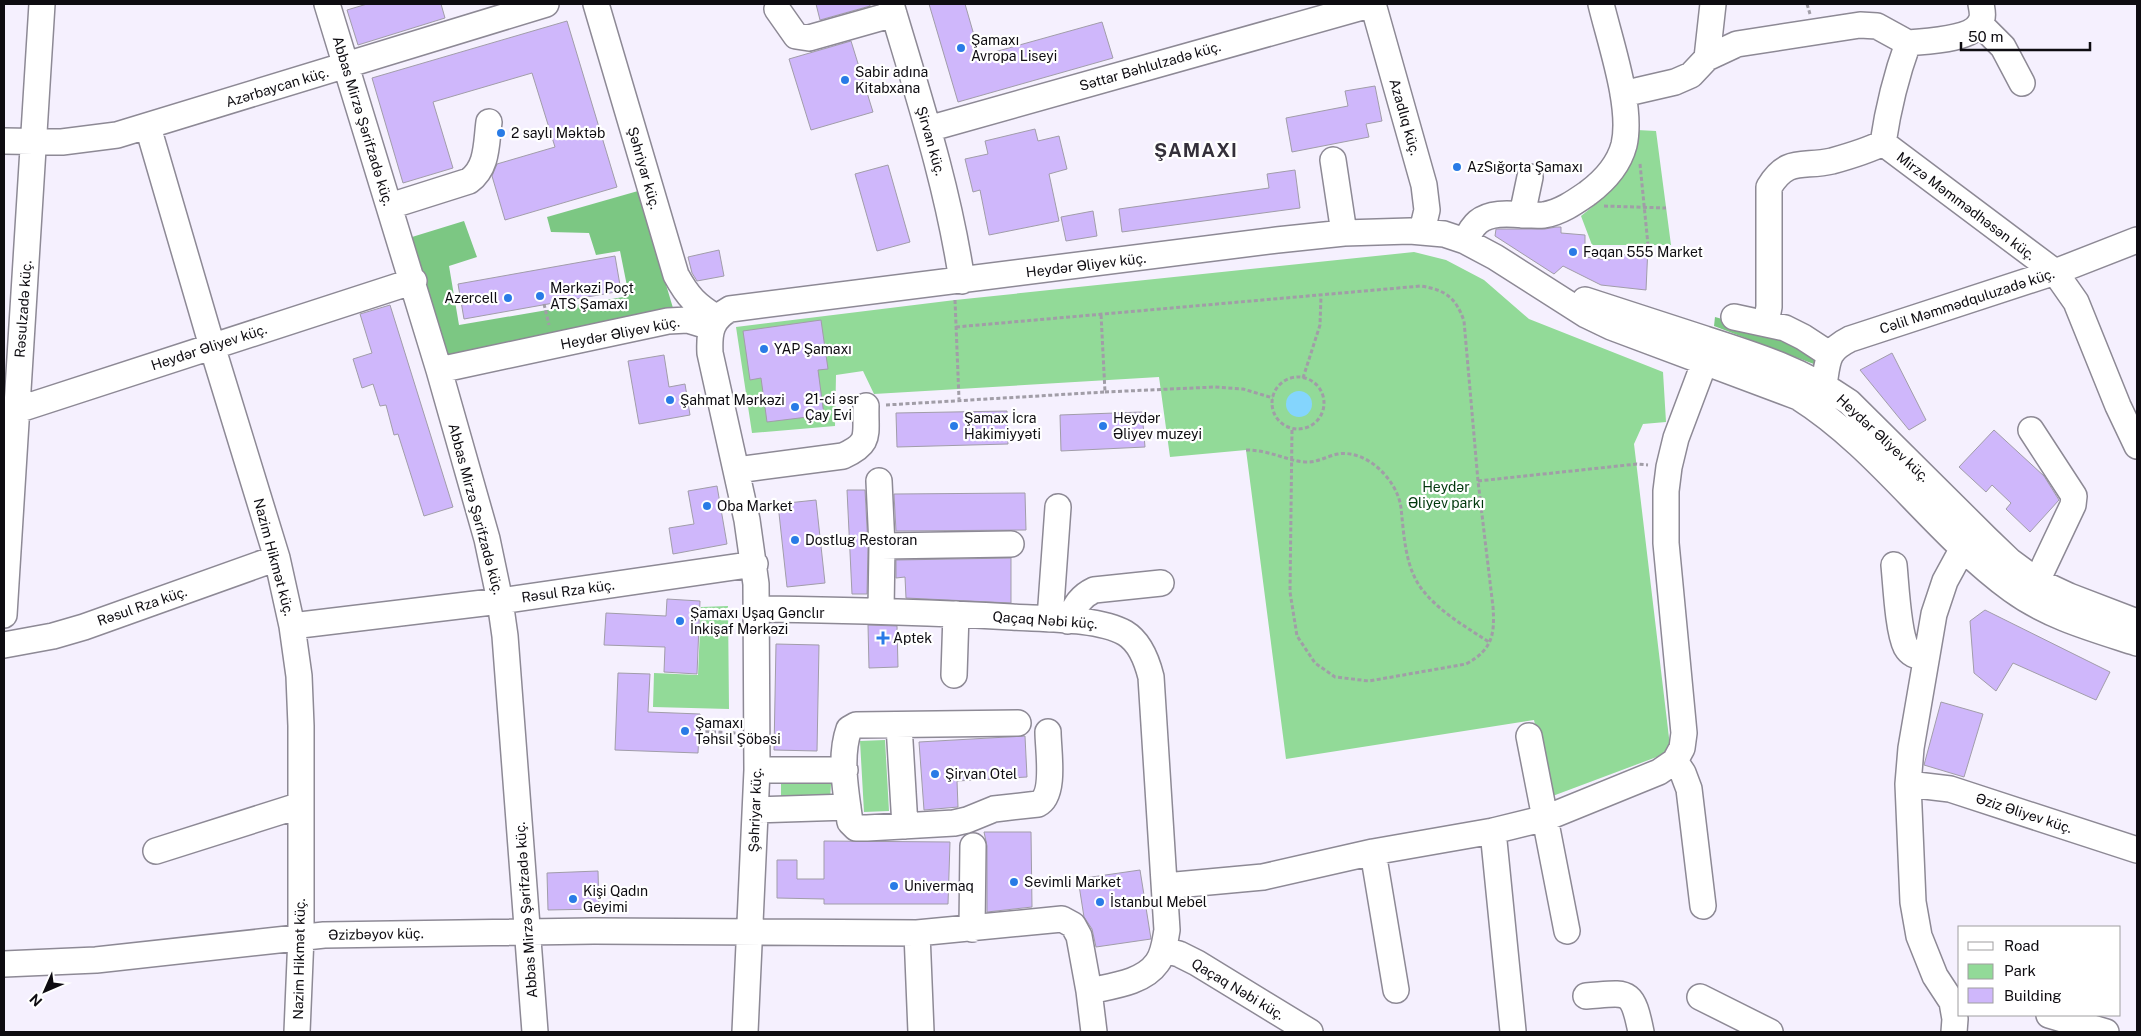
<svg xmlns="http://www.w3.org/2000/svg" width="2141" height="1036" font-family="'Public Sans',sans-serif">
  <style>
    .green { fill: #92da98 }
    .forest { fill: #7cc783 }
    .water { fill: #84d5fd }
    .building { fill: #cfb7fb; stroke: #a19da9 }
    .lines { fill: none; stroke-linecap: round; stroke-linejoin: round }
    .minor-casing { stroke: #8d8995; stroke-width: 28 }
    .path { stroke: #a19da7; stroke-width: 3; stroke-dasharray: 4 2.5; stroke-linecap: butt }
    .minor { stroke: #fff; stroke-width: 25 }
    .poi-dot { fill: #297be6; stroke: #fff; stroke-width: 2 }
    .labels { text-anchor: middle; stroke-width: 4.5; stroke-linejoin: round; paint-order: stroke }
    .poi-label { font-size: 14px; fill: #0e0c11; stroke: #fff; text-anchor: start }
    .street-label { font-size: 14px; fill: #0e0c11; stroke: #fff }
    .park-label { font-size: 14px; fill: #00380c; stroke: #fff }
    .district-label { font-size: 19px; font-weight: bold; letter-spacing: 1px; fill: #34303a; stroke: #fff }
  </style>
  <rect width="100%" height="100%" fill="#f5f0fe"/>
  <path class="green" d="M1637,130L1656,131L1671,245H1592L1581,216C1616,188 1629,176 1637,130Z
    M1414,252L1446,260L1484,280L1529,319L1663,372L1666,422L1643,424L1634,444L1670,746L1662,755L1550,797L1534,720L1286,759L1246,450L1170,457L1159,377L874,394L863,371L836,375L835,426L752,433L736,327L955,300Z
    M728,606L729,709L653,707L654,673L698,675L701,607Z
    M885,740L889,811L864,812L860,741Z
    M781,782L831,784L830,800L781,798Z"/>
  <path class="forest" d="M638,191L673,308L447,357L412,237L464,221L477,257L449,266L459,325L629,296L620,251L596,255L589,233L551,232L547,217Z
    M1715,317L1787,337L1822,355L1819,366L1714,326Z"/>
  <path class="water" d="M1286 404a13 13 0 1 1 26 0a13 13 0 1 1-26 0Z"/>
  <path class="building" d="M367,4H441L445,18L358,45L347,10Z
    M816,4H870V6L820,20Z
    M929,4H965L980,56L1102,22L1113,58L958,102Z
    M567,21L617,187L505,220L492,176L497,164L555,147L532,73L433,102L453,168L403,183L372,78Z
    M851,41L873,112L811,130L789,59Z
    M1375,86L1382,121L1366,124L1369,137L1292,152L1286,118L1348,106L1345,91Z
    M1035,129L1038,141L1059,136L1067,169L1049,174L1059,221L989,235L980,190L973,192L965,159L988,154L985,141Z
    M888,165L910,242L877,251L855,174Z
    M1295,170L1300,208L1122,232L1119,209L1269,188L1267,174Z
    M1093,211L1097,236L1066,241L1061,217Z
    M1556,227H1561V233L1585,235V257L1610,260L1611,254L1630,255V246L1648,247L1646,290L1601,285L1563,266L1554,274L1495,236L1496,229H1545Z
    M719,250L724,276L697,281L692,273L688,257Z
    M615,256L621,291L464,319L458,284Z
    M390,305L453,507L424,516L398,434L394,435L386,405L380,406L373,384L362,388L353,359L372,353L360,314Z
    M821,320L828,369L818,370L824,415L767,422L761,378L750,380L743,331Z
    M1892,353L1926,420L1909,430L1860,370Z
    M664,355L669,387L685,384L690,415L639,424L628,361Z
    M1007,411L1008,444L897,447L896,413Z
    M1142,412L1145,447L1061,451L1060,415Z
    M1994,430L2044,476L2059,500L2030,532L2006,509L2011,503L1992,485L1986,492L1959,467Z
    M717,486L727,544L673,554L669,528L694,524L688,491Z
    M847,490H865L868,546L867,594H852Z
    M1025,493L1026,530L896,531L894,494Z
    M816,500L825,583L787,587L778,504Z
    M1011,558V603L906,598L905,577L896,578V560Z
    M667,599L700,601L697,674L664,672L665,647L604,645L606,613L666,616Z
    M1985,610L2110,672L2096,700L2013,663L1996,691L1974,673L1970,621Z
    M868,625L897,626L898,667L869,668Z
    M776,644L819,645L817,751L774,750Z
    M618,673L650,674L648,712L700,714L698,753L615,750Z
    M1941,702L1983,714L1964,777L1924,765Z
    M1025,736L1027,777L957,781L958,807L924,810L919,742Z
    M984,832H1031L1032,907L987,912V846Z
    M824,841L950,842L948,904H824V899L777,898V860H797V879H824Z
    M1140,870L1151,939L1096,947L1092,929L1084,917L1078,879Z
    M598,871L599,909L548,910L547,873Z"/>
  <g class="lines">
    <defs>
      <path id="minor" d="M327,4L439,370L487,539L500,601L505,636L535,1032
        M596,4L676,275C688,297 696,305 717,318
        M891,4C918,95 948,186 962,281
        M1981,4C1982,10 1984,17 1980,23C1971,40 1926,41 1908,43C1896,76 1888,109 1883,143L2055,272L2076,302L2118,406L2137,446
        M777,9L796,36L809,38L894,14
        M1980,24L2003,47L2022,83
        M1707,58L1713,4
        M1623,94L1675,82L1691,75L1707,58L1737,44L1860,25L1877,26L1908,43
        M148,127L212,346L277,558L292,626L299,676L301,726V936L297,1032
        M928,129L1373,4L1424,185L1427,210L1422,231
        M4,141L62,142L117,135L546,4
        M1333,160L1344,233
        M390,206L469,181C488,167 486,144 489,122
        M1522,215L1530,177
        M1465,241C1468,235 1472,227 1478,222C1495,208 1524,217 1544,215C1561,212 1575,202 1588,193C1604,181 1619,164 1624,145C1633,107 1610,42 1601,4
        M1585,300C1625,313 1665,326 1705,339C1758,356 1802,370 1849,402L1986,538L2010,561L2037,581L2069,596L2137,622
        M1734,317L1785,328L1803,337L1829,354
        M1766,323L1769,307V187C1788,156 1803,168 1832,161C1850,156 1867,151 1883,143
        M439,370L668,321L688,320L711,327
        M1824,385C1828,360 1826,351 1850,339L2055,272L2137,240
        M4,412L17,410L414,281
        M2031,430L2074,496L2073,505L2037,581
        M737,470L843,456C872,443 865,435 866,406
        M879,481L882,546L881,610
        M882,546L1011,544
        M1894,565C1896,585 1898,631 1906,647C1911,656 1918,656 1926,658
        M757,609C842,610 927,612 1012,617C1043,619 1099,618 1125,633C1140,642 1147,661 1151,677L1167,930C1165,941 1164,954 1157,963C1143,983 1111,986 1089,991L1094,1032
        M4,615L42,4
        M1050,619L1058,507
        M1068,621C1075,607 1079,597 1094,590L1161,583
        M292,626L500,601L755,564
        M4,645L53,636L84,627L277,558
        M954,675L956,614
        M1018,723L856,725L849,729C839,757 846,793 850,822L856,828H867L954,823L967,820L994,809L1038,804C1056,795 1048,750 1048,732
        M899,725L905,826
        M1529,736L1567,931
        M1675,761L1683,773L1689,789L1703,906
        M757,770H845
        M1908,784L1950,789L2137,850
        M756,810L848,807
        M1493,831L1513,1031
        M156,851L301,805
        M1373,852L1396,990
        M1165,886L1263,877L1373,852L1493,831L1546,818L1659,772L1675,761L1682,748L1684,733L1666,543V491L1669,467L1676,438L1705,361
        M972,929L973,846
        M917,933L921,1032
        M1164,950L1179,954L1197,963L1310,1032
        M4,964L96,960L324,935L594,931L917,933L1062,919L1073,925L1079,936L1089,991
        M1586,996C1628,993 1632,987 1641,1032
        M1700,997L1770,1032
        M2049,1015L2106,1032
        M745,1032L757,770L756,584L747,520L710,353C709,332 711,319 730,309L1277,240L1344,233L1410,231L1444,234L1465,241L1495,257L1586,315L1611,327L1798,397C1879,448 1934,533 2012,590C2049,617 2094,629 2137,643
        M1954,1032L1955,1019L1952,1002L1935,976L1919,936L1913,902L1908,784L1911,748L1934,614L1945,581L1963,548"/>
    </defs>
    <use href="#minor" class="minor-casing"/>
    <path class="path" d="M1807,4L1810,14
      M1640,164L1648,245
      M1604,206L1666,208
      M955,300L959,399
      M544,304L549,325
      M956,327L1421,286C1446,290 1456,298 1464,321L1478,481L1493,607C1495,635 1492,650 1466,664L1369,681L1335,677L1315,663L1297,636L1290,592L1292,429
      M1272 403a26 26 0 1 1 52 0a26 26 0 1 1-52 0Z
      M1303,378L1320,325L1321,296
      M1105,392L1215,387L1243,389L1273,398
      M886,405L1105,392L1101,314
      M1246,450C1270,450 1284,460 1305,462C1317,463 1327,456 1338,454C1367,449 1398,481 1401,508C1404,535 1405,566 1421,588C1438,611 1466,627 1489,642
      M1478,481L1637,464L1648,465
      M699,731L736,733"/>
    <use href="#minor" class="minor"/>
  </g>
  <g class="poi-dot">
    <circle cx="961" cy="48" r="5"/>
    <circle cx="845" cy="80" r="5"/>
    <circle cx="501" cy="133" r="5"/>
    <circle cx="1457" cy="167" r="5"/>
    <circle cx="1573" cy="252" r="5"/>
    <circle cx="540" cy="296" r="5"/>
    <circle cx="508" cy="298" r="5"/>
    <circle cx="764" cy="349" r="5"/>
    <circle cx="670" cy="400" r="5"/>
    <circle cx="795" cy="407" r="5"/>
    <circle cx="954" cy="426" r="5"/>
    <circle cx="1103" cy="426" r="5"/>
    <circle cx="707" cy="506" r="5"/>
    <circle cx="795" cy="540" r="5"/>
    <circle cx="680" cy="621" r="5"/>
    <path d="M880.5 630.5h5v5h5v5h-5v5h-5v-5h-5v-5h5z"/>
    <circle cx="685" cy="731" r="5"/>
    <circle cx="935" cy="774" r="5"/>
    <circle cx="1014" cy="882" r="5"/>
    <circle cx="894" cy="886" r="5"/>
    <circle cx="573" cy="899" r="5"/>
    <circle cx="1100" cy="902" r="5"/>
  </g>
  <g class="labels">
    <g class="poi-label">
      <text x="971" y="45">Şamaxı<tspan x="971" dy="16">Avropa Liseyi</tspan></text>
      <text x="855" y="77">Sabir adına<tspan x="855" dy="16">Kitabxana</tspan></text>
      <text x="511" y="138">2 saylı Məktəb</text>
      <text x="1467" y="172">AzSığorta Şamaxı</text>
      <text x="1583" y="257">Fəqan 555 Market</text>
      <text x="550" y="293">Mərkəzi Poçt<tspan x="550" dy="16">ATS Şamaxı</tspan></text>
      <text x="498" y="303" text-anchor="end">Azercell</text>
      <text x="774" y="354">YAP Şamaxı</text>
      <text x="805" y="404">21-ci əsr<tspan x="805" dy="16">Çay Evi</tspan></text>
      <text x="680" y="405">Şahmat Mərkəzi</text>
      <text x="964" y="423">Şamax İcra<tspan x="964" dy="16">Hakimiyyəti</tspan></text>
      <text x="1113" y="423">Heydər<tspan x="1113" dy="16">Əliyev muzeyi</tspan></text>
      <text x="717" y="511">Oba Market</text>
      <text x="805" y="545">Dostlug Restoran</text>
      <text x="690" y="618">Şamaxı Uşaq Gənclır<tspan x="690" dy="16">İnkişaf Mərkəzi</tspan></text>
      <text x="893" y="643">Aptek</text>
      <text x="695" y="728">Şamaxı<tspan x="695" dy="16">Təhsil Şöbəsi</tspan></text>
      <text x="945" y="779">Şirvan Otel</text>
      <text x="1024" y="887">Sevimli Market</text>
      <text x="904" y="891">Univermaq</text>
      <text x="583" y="896">Kişi Qadın<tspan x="583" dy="16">Geyimi</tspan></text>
      <text x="1110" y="907">İstanbul Mebel</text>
    </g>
    <g class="street-label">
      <text transform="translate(1150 66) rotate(-16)" y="5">Səttar Bəhlulzadə küç.</text>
      <text transform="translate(277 87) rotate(-17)" y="5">Azərbaycan küç.</text>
      <text transform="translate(1405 117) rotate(74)" y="5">Azadlıq küç.</text>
      <text transform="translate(363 121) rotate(73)" y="5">Abbas Mirzə Şərifzadə küç.</text>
      <text transform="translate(931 141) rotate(74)" y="5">Şirvan küç.</text>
      <text transform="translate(644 168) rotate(74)" y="5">Şəhriyar küç.</text>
      <text transform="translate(1966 206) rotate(37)" y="5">Mirzə Məmmədhəsən küç.</text>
      <text transform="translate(1086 265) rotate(-7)" y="5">Heydər Əliyev küç.</text>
      <text transform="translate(1967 301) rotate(-18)" y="5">Cəlil Məmmədquluzadə küç.</text>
      <text transform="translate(23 309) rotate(-86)" y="5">Rəsulzadə küç.</text>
      <text transform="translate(620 333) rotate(-11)" y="5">Heydər Əliyev küç.</text>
      <text transform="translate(209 347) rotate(-18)" y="5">Heydər Əliyev küç.</text>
      <text transform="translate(1883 438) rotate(43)" y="5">Heydər Əliyev küç.</text>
      <text transform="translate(476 509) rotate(75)" y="5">Abbas Mirzə Şərifzadə küç.</text>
      <text transform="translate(274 557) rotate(75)" y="5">Nazim Hikmət küç.</text>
      <text transform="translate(568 591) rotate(-8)" y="5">Rəsul Rza küç.</text>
      <text transform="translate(142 606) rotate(-19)" y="5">Rəsul Rza küç.</text>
      <text transform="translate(1045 620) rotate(4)" y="5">Qaçaq Nəbi küç.</text>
      <text transform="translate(755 810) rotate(-88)" y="5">Şəhriyar küç.</text>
      <text transform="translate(2024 813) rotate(18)" y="5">Əziz Əliyev küç.</text>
      <text transform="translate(526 910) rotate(-94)" y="5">Abbas Mirzə Şərifzadə küç.</text>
      <text transform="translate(376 934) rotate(-1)" y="5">Əzizbəyov küç.</text>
      <text transform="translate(299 959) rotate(-89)" y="5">Nazim Hikmət küç.</text>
      <text transform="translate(1238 989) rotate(31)" y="5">Qaçaq Nəbi küç.</text>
    </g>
    <g class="park-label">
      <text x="1446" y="492">Heydər<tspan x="1446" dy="16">Əliyev parkı</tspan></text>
    </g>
    <g class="district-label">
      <text x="1196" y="157">ŞAMAXI</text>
    </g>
  </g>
  <rect width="2141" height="1036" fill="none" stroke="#0e0c11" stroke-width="10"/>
  <rect x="1958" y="926" width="162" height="90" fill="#ffffff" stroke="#9f9ea0"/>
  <rect x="1968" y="942" width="25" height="8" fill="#ffffff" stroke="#9f9ea0"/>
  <text x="2004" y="951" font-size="15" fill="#0e0c11">Road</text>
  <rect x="1968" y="964" width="25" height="15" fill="#92da98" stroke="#9f9ea0"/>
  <text x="2004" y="976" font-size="15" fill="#0e0c11">Park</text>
  <rect x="1968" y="988" width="25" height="15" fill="#cfb7fb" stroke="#9f9ea0"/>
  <text x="2004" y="1001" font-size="15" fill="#0e0c11">Building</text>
  <g transform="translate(45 991) rotate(225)" stroke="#ffffff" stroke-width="4" paint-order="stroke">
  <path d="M0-4L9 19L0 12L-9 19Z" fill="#0e0c11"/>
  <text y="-8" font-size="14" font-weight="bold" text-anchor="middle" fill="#0e0c11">N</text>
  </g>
  <path d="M1961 42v8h129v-8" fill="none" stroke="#0e0c11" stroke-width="2.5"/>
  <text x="1968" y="42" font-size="15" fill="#0e0c11" stroke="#ffffff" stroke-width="4" paint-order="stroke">50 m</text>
</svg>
